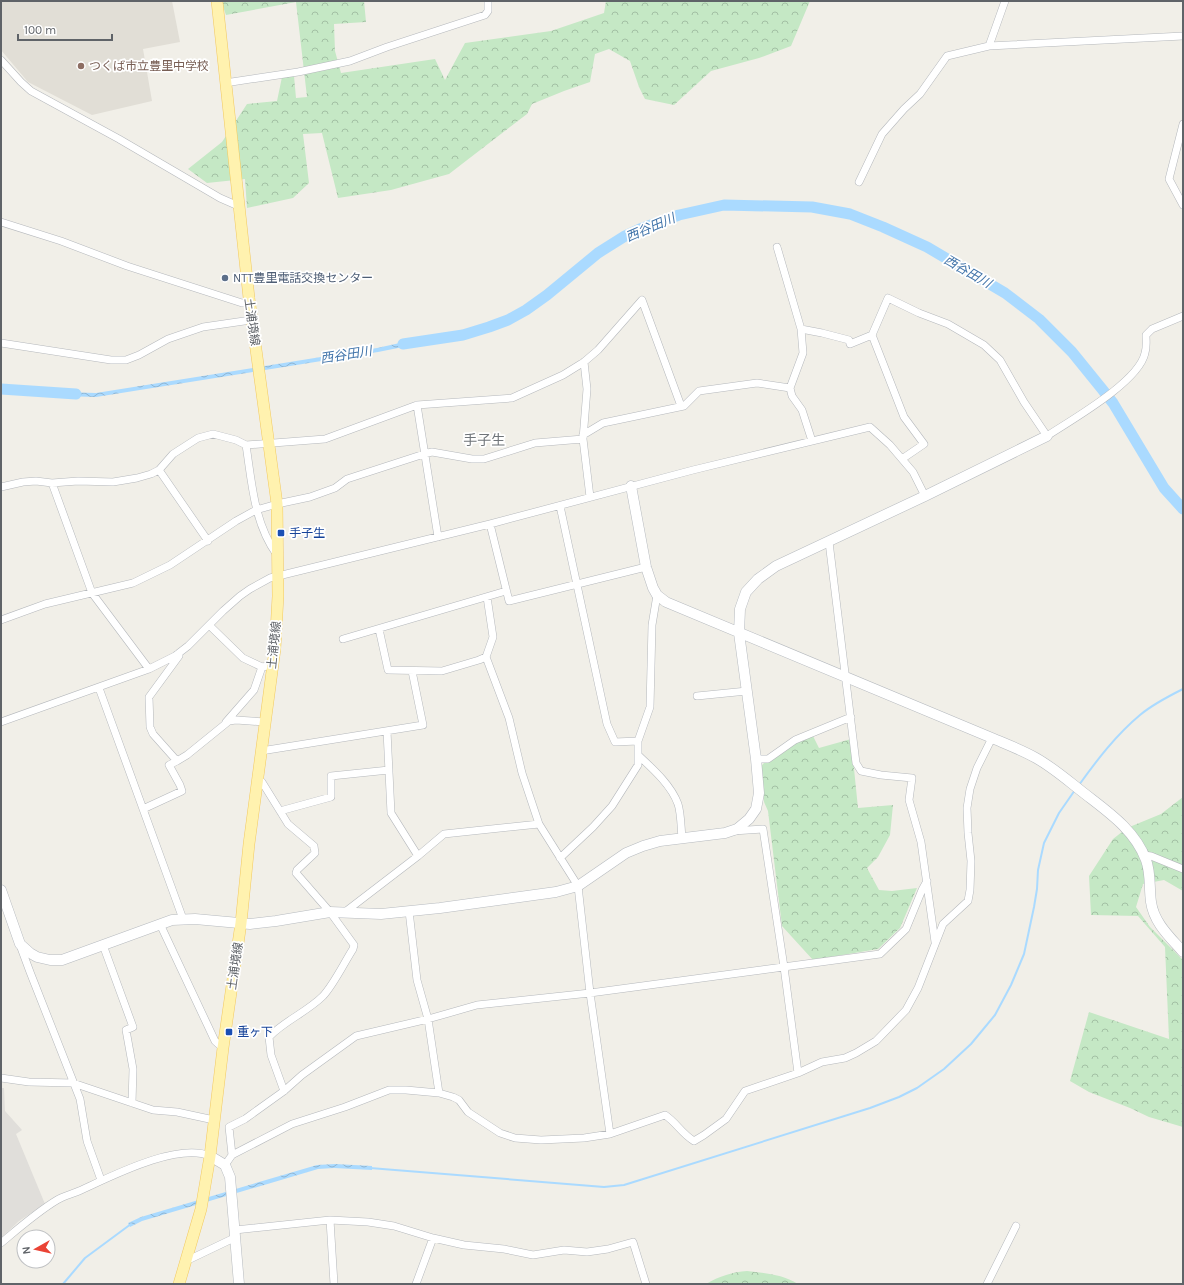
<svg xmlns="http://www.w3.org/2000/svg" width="1184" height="1285" font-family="Karla,'Noto Sans JP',sans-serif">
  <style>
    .industrial { fill: #e0deda }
    .education { fill: #e1ded6 }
    .forest { fill: url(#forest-crowns) }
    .water { fill: url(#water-waves) }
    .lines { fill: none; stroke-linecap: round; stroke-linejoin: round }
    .stream { stroke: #aadaff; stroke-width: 2 }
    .river { stroke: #aadaff; stroke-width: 11 }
    .street-casing { stroke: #b5b8bc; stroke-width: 8 }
    .secondary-casing { stroke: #b6babf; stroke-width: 11 }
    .primary-casing { stroke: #f2c960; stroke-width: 12 }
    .street { stroke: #fff; stroke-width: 7 }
    .secondary { stroke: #fff; stroke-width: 10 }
    .primary { stroke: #fff2af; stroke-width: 11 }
    .education-dot { fill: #8d6e63; stroke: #fff; stroke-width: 1.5 }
    .service-dot { fill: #5c6f8a; stroke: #fff; stroke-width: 1.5 }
    .transit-dot { fill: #1a4fb4; stroke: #fff; stroke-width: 1.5 }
    .labels { text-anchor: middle; stroke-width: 3.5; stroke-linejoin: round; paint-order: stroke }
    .education-label { font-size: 12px; fill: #785e54; stroke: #fff; text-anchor: start }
    .service-label { font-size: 12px; fill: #4e5e75; stroke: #fff; text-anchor: start }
    .street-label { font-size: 12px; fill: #5f6368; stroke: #fff }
    .transit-label { font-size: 12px; fill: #164399; stroke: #fff; text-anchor: start }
    .water-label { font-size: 13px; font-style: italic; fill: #4174aa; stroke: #fff }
    .quarter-label { font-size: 14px; fill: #70757a; stroke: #fff }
  </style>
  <defs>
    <pattern id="forest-crowns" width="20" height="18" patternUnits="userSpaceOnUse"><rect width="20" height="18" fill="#c5e8c5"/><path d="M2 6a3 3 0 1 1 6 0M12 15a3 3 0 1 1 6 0" fill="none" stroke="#a3c0a4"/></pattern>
    <pattern id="water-waves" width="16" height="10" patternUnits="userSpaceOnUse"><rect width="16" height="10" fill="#aadaff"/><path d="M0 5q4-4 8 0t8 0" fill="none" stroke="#8eb4d2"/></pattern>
  </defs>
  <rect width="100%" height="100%" fill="#f1efe8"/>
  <path class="industrial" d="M1,1088H4L5,1111L22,1130L16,1134L45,1204L19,1221L1,1238Z"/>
  <path class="education" d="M1,1H172L180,42L143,49L152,101L92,115L28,82L1,50Z"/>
  <path class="forest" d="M221,1H364L366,22L334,24L335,51L341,73L435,59L445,80L465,43L551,31L604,13L606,1H810L791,46L759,58L711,71L674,105L645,99L639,87L630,61L609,49L595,54L590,82L564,91L532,104L527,114L449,174L391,190L338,198L322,133L303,134L309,183L293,198L247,208L245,179L207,183L188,169L222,142L247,104L277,101L282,77L294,76L296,98L307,97L296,2L226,15Z
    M812,734L819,748L851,739L858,808L893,805L890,835L878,857L867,868L879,890L892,891L917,888L900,928L878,949L813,960L782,926L768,811L764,802L761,766L768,759Z
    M1183,797V891L1164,880L1143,884L1136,907L1150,927L1183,960V1127L1149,1117L1130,1108L1089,1092L1070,1081L1089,1012L1169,1039L1165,947L1138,916L1091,915L1089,876L1113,839L1127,828L1161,814Z
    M747,1271C765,1273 782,1274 798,1284H706C719,1276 733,1272 747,1271Z"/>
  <path class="water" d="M418,339V344L378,352L96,397L62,396L63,392L96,393L377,348Z
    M335,1164L372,1166V1170L334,1168L318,1169L142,1221L130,1227L128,1223L141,1217L317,1165Z"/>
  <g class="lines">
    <path class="stream" d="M1079,785C1097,760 1116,735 1140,715C1153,704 1169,696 1183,689
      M370,1168L604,1187L624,1185L870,1108L899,1097L917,1088L944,1069L971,1044L995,1015L1011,985L1024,954L1034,907L1037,889L1038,870L1044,843L1059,813L1075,790
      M63,1284L85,1258L131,1224"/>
    <path class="river" d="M403,344L463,335L489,327L508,320L526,310L547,295L598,253L625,236L640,229L679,215L724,205L812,207L850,214L883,227L927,247L1005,293L1039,319L1072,352L1102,389L1113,403L1164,488L1183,509
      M1,389L76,394"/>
    <defs>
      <path id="street" d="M989,46L1005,1
        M1,60L21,82L31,91L119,139L220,198L236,205L240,204
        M225,83L298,72L350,61L387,47L485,15L488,11V1
        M1183,124L1169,179L1183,205
        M859,182L882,134L904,109L920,94L947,56L989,46L1183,36
        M1,222L61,241L127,266L242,303H249
        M777,247L801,329L803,353L790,388L792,396L802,410L812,441
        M801,329L822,333L849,340L850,344L872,335L888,298L919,313L948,324L984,345L1000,360L1024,402L1047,436C1071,420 1139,382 1145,353C1147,347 1146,341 1146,335L1152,329L1183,316
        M872,335L904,417L924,444L902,459
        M1,343L111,360H126L139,355L168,339L203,327L251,320
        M584,362L587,389L583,439L590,497
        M417,405L438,537
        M583,435L603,423L684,406L699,391L757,383L790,388
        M246,445C252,484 254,523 277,555
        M159,470L208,541
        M52,483L92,593L149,669
        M1,487L23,482L36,481L52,483L78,481L113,482L137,478L151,474L159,470L173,454L187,445L198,438L213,434L236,440L246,445L325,439L417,405L512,398L563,375L584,362L598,350L642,300L681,406
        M560,506L607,724L615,742L638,741
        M490,524L509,601L646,567
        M829,542L856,763L861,771L881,775L912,778L909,800L921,842L935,942
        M487,597L493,637L486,657L509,718L522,773L539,824L578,886L590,993L610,1134
        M1,620L45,604L133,583L170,565L236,521L256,510L277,504L310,497L335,488L347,479L424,454L432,452L472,459H484L535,443L583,439
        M209,625L243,658L262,667
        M379,629L388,670L442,671L479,660L486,657
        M343,639L506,591
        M99,688L183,919
        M697,696L747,691
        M1,722L149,669L175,656L188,646L223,611L240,596L250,589L270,578L490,524L693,470L870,427L890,445L913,472L925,496
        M226,722L254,690L262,667L273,665
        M387,731L391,813L418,856
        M261,751L423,725L412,671
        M639,756C653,769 671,785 678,804C681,813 681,828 682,838
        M756,759H768L795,740L851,717
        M177,761L187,755L229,721L236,720L265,722
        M257,781L262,782L288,824L314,846L315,853L297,870L296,873L330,912L354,945L353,949C344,963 334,984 323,996C307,1012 284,1021 269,1037L271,1055L284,1091
        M143,809L182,791L180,785L169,765L177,761L153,734L150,727L149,697L179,656V653
        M280,811L331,797V776L389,770
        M733,831L763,829L784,967L798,1073
        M1144,855L1151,856L1183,869
        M560,858L593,827L612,806L638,765V741L650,707L652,625L657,595
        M409,911L417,980L428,1019L439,1093
        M345,912L418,856L444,834L539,824
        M160,924L215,1041L223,1048
        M20,945L30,972L80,1099L87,1141L101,1180
        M103,945L133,1027L126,1030L133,1069L132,1103
        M1,1078L29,1082L73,1083L153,1110L177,1112L214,1120
        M232,1155L229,1127L245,1119L284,1091L302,1075L356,1036L428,1019L477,1005L590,993L880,954L906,929L922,890L927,881
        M225,1165L232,1155L292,1124L345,1107L389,1090H406L439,1093L453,1097L459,1100L468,1112L500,1133L515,1138L541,1140L584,1138L610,1134L665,1115C677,1123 681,1133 694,1141L704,1135L726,1119L745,1091L798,1073L822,1062L845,1058L856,1053L876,1041L906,1010L918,988L943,924L968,901L970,890L971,861L968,833L967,808L970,789L977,768L992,738
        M330,1220L334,1284
        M235,1230L330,1220L368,1222L394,1226L433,1238L464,1245L504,1249L533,1255L564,1250L587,1252L608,1249L633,1242L646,1284
        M1,1243C19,1228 37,1212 57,1200C64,1196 72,1194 79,1191C110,1177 177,1142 210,1156
        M186,1261L232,1239L236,1238
        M416,1284L433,1238
        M987,1284L1016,1226"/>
      <path id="secondary" d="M631,486L646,567L653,588L657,595L666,602L992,738C1006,744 1022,750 1036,758C1052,767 1066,779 1080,790C1105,810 1134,828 1146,860C1151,873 1149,888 1151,902C1154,923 1170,937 1183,952
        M1,890L20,944L30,953L37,957L50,960H62L172,920L195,919L250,924L276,921L330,912L381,914L440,908L556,892L578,886L626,853L643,846L660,841L725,833L737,829L749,819L756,809L759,793L756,759L739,633L740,609L746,592L758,579L776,566L925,496L1047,436
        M210,1156L225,1165L230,1177L239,1284"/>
      <path id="primary" d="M179,1284L201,1209L210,1156L223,1048L241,923L249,844L275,649L278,596L277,504L249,298L217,1"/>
    </defs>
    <use href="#street" class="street-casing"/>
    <use href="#secondary" class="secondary-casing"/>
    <use href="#primary" class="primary-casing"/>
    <use href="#street" class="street"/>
    <use href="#secondary" class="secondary"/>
    <use href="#primary" class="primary"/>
  </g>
  <circle class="education-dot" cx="81" cy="66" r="4"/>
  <circle class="service-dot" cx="225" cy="278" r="4"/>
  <g class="transit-dot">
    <rect x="277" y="529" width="8" height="8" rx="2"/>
    <rect x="225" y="1028" width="8" height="8" rx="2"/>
  </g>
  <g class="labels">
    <g class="education-label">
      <text x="89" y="70">つくば市立豊里中学校</text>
    </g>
    <g class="service-label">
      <text x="233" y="282">NTT豊里電話交換センター</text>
    </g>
    <g class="street-label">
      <text transform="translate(252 322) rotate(82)" y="4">土浦境線</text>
      <text transform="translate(274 645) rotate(-84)" y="4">土浦境線</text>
      <text transform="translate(235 966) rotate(-82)" y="4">土浦境線</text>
    </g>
    <g class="transit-label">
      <text x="289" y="537">手子生</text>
      <text x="237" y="1036">重ヶ下</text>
    </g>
    <g class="water-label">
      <text transform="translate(650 227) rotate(-23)" y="5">西谷田川</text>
      <text transform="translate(968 271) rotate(30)" y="5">西谷田川</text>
      <text transform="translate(346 354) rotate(-9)" y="5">西谷田川</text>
    </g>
    <g class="quarter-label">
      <text x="484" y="445">手子生</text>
    </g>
  </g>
  <rect width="1184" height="1285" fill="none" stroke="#5f6368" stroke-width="4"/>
  <g transform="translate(36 1249) rotate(262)"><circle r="19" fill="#ffffff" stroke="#bfc1c3"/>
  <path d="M0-3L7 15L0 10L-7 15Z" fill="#ea4335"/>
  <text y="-6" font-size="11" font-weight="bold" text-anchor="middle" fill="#5f6368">N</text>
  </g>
  <path d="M18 34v6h94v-6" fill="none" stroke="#5f6368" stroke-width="2"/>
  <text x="24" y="34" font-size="12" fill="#5f6368" stroke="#ffffff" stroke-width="3" paint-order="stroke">100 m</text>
</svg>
